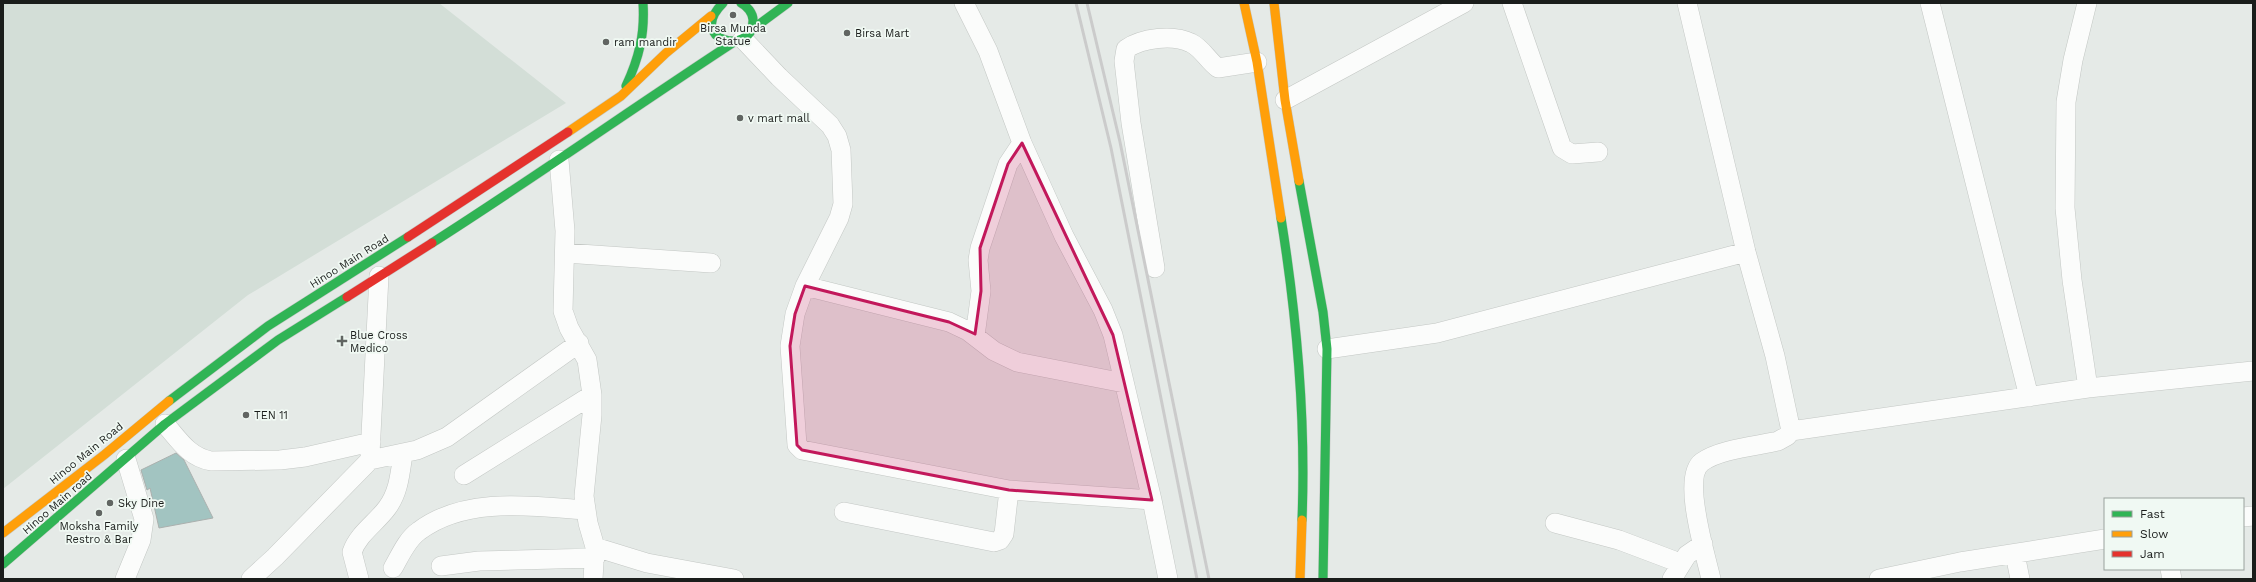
<svg xmlns="http://www.w3.org/2000/svg" width="2256" height="582" font-family="'Work Sans',sans-serif">
  <style>
    .built { fill: #d3ded7 }
    .building { fill: #a2c4c1; stroke: #abb0ae }
    .lines { fill: none; stroke-linecap: round; stroke-linejoin: round }
    .street-casing { stroke: #c3c7c4; stroke-width: 20 }
    .fast-casing { stroke: #c3c7c4; stroke-width: 10 }
    .slow-casing { stroke: #c3c7c4; stroke-width: 10 }
    .jam-casing { stroke: #c3c7c4; stroke-width: 10 }
    .street { stroke: #fbfcfb; stroke-width: 19 }
    .fast { stroke: #30b455; stroke-width: 9 }
    .slow { stroke: #ff9f0a; stroke-width: 9 }
    .jam { stroke: #e5322d; stroke-width: 9 }
    .rail { stroke: #cbcbcb; stroke-width: 3 }
    .marked { fill: #c2185b; fill-opacity: 0.2; stroke: #c2185b; stroke-width: 3; stroke-linejoin: round }
    .poi-dot { fill: #616562; stroke: #f0f9f3; stroke-width: 1.5 }
    .labels { text-anchor: middle; stroke-width: 3.5; stroke-linejoin: round; paint-order: stroke }
    .poi-label { font-size: 11px; fill: #1a1d1b; stroke: #f0f9f3; text-anchor: start }
    .street-label { font-size: 11px; fill: #1a1d1b; stroke: #f0f9f3 }
  </style>
  <rect width="100%" height="100%" fill="#e5eae7"/>
  <path class="built" d="M3,3H439L566,103L248,295L3,489Z"/>
  <path class="building" d="M176,453L184,460L213,518L159,528L150,488L147,490L141,470Z"/>
  <g class="lines">
    <defs>
      <path id="street" d="M964,3L988,51L1022,143L1064,236L1103,310L1113,335L1152,500L1168,579
        M1512,3L1562,148L1572,154L1598,152
        M1687,3L1746,252L1775,356L1791,431L1787,436L1778,441C1757,446 1720,449 1702,462C1681,477 1706,556 1711,579
        M1930,3L2029,397
        M2087,3L2073,60L2066,102L2065,208L2072,280L2088,388
        M743,39L779,77L830,125L837,136L841,150L843,204L839,218L805,286L795,314L790,346L797,445L802,450L1009,490L1004,534L1000,540L994,542L844,512
        M1285,100L1464,3
        M559,160L565,231L563,311L569,328L587,360L592,395V415L584,496L588,523L595,547L593,579
        M565,253L711,263
        M1155,268L1131,123L1124,61L1126,49C1142,38 1173,34 1191,43C1202,48 1208,61 1218,68L1257,62
        M805,286L949,322L968,331L994,351L1017,362L1124,383
        M975,336L981,291L978,260L980,248L1008,164L1022,143
        M1327,349L1437,333L1746,252
        M165,424C179,440 189,457 211,461L280,460L305,457L371,442
        M1791,431L2088,388L2253,371
        M370,454L379,276
        M464,475L592,395
        M1009,490L1152,500
        M2243,517L2253,516
        M1555,523L1619,540L1680,563
        M595,547L647,563L734,579
        M2015,554L2020,579
        M441,566L479,561L595,558
        M393,568C400,556 407,539 419,531C465,496 533,506 586,510
        M2170,569L2172,579
        M125,579L141,540L144,519L126,459
        M251,579L275,557L370,460L417,450L447,437L579,343
        M359,579L352,552C358,534 376,523 387,508C399,492 400,473 403,454
        M1672,579L1687,555L1703,544
        M1879,579L1960,562L2105,539"/>
      <path id="fast" d="M723,3C685,41 754,57 753,20C753,13 747,6 741,3
        M750,31L788,3
        M626,86C639,58 645,34 643,3
        M1299,181L1323,312L1327,349L1323,579
        M1281,218C1297,318 1306,419 1302,520
        M432,243C534,178 633,108 734,42
        M169,401L268,326L408,237
        M3,564L165,424L278,340L347,297"/>
      <path id="slow" d="M1244,3L1257,62L1281,218
        M1274,3L1285,100L1299,181
        M568,132L621,96L666,53L711,16
        M3,533L104,455L169,401
        M1300,579L1302,520"/>
      <path id="jam" d="M408,237L568,132
        M347,297L432,243"/>
    </defs>
    <use href="#street" class="street-casing"/>
    <use href="#fast" class="fast-casing"/>
    <use href="#slow" class="slow-casing"/>
    <use href="#jam" class="jam-casing"/>
    <use href="#street" class="street"/>
    <use href="#fast" class="fast"/>
    <use href="#slow" class="slow"/>
    <use href="#jam" class="jam"/>
    <path class="rail" d="M1076,3L1111,148L1197,579
      M1087,3L1120,142L1209,579"/>
  </g>
  <path class="marked" d="M1022,143L1113,335L1152,500L1009,490L802,450L797,445L790,346L795,314L805,286L949,322L975,334L981,291L980,248L1008,164Z"/>
  <g class="poi-dot">
    <circle cx="733" cy="15" r="4"/>
    <circle cx="847" cy="33" r="4"/>
    <circle cx="606" cy="42" r="4"/>
    <circle cx="740" cy="118" r="4"/>
    <path d="M340 335h4v4h4v4h-4v4h-4v-4h-4v-4h4z"/>
    <circle cx="246" cy="415" r="4"/>
    <circle cx="110" cy="503" r="4"/>
    <circle cx="99" cy="513" r="4"/>
  </g>
  <g class="labels">
    <g class="poi-label">
      <text x="733" y="32" text-anchor="middle">Birsa Munda<tspan x="733" dy="13">Statue</tspan></text>
      <text x="855" y="37">Birsa Mart</text>
      <text x="614" y="46">ram mandir</text>
      <text x="748" y="122">v mart mall</text>
      <text x="350" y="339">Blue Cross<tspan x="350" dy="13">Medico</tspan></text>
      <text x="254" y="419">TEN 11</text>
      <text x="118" y="507">Sky Dine</text>
      <text x="99" y="530" text-anchor="middle">Moksha Family<tspan x="99" dy="13">Restro &amp; Bar</tspan></text>
    </g>
    <g class="street-label">
      <text transform="translate(349 261) rotate(-32)" y="4">Hinoo Main Road</text>
      <text transform="translate(86 453) rotate(-39)" y="4">Hinoo Main Road</text>
      <text transform="translate(57 503) rotate(-41)" y="4">Hinoo Main road</text>
    </g>
  </g>
  <rect width="2256" height="582" fill="none" stroke="#1a1d1b" stroke-width="8"/>
  <rect x="2104" y="498" width="140" height="72" fill="#f0f9f3" stroke="#9aa19d"/>
  <rect x="2112" y="511" width="20" height="6" fill="#30b455" stroke="#9aa19d"/>
  <text x="2140" y="518" font-size="12" fill="#1a1d1b">Fast</text>
  <rect x="2112" y="531" width="20" height="6" fill="#ff9f0a" stroke="#9aa19d"/>
  <text x="2140" y="538" font-size="12" fill="#1a1d1b">Slow</text>
  <rect x="2112" y="551" width="20" height="6" fill="#e5322d" stroke="#9aa19d"/>
  <text x="2140" y="558" font-size="12" fill="#1a1d1b">Jam</text>
</svg>
